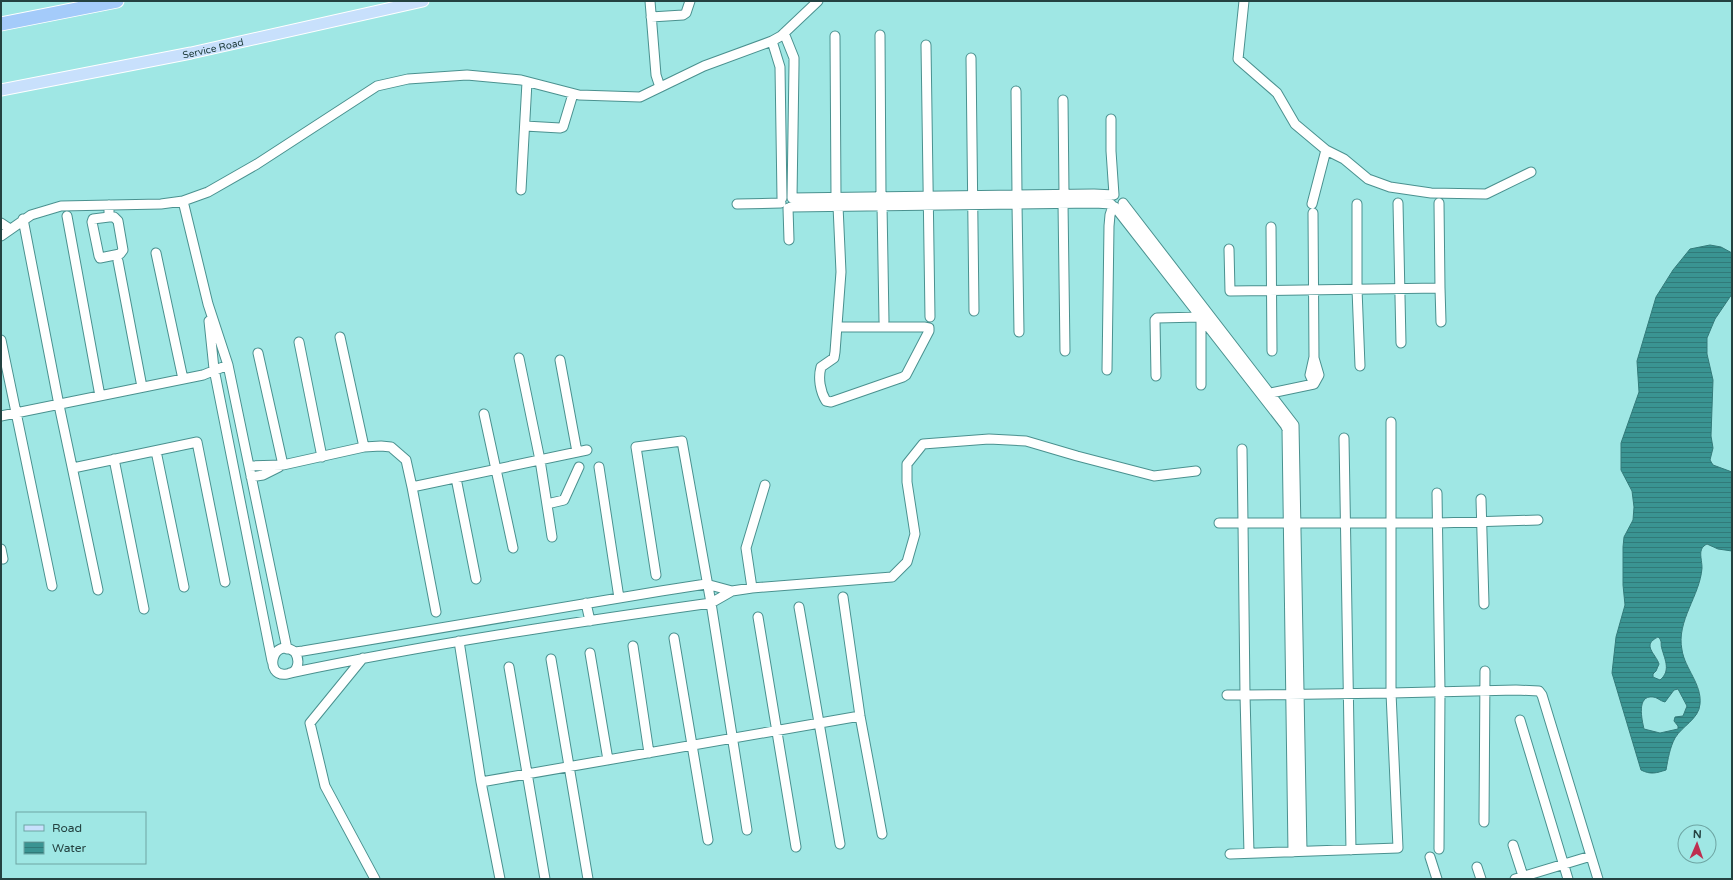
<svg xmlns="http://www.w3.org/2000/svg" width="1733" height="880" font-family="'Varela Round',sans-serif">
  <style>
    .water { fill: url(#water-rules); stroke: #337b7a; fill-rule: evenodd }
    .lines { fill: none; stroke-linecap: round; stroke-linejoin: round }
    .minor-casing { stroke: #4a918f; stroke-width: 11 }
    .major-casing { stroke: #fff; stroke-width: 13 }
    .highway-casing { stroke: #fff; stroke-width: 15 }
    .minor { stroke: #fff; stroke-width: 9 }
    .major { stroke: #c8e0fc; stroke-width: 11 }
    .highway { stroke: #a4cbfa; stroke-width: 13 }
    .labels { text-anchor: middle; stroke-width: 4; stroke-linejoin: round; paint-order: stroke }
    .street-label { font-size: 10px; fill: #244241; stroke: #9fe7e4 }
  </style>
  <defs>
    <pattern id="water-rules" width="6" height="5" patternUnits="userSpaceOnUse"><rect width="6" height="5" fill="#3a9492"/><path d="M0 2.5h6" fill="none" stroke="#317a79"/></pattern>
  </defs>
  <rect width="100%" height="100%" fill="#9fe7e4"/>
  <path class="water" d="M1710,245L1721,247L1732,253V294L1715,319L1707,338V354L1713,380L1711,436L1713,448L1710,460L1713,465L1732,472V551L1718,549L1707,544C1697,549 1702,558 1702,568C1700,596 1676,621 1682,650C1685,669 1702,684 1700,704C1699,719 1682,726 1675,738C1670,747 1668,759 1666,770C1656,773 1651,775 1641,770L1612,673L1616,637L1625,605L1623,585V547L1624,537L1633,520L1634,507L1632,491L1621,470V443L1639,392L1637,361L1656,297L1673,270L1690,249ZM1658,637C1663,641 1660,644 1662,649C1665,660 1671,671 1660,680L1653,677V674L1656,671L1659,664C1656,654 1641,645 1658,637ZM1678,689L1687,706L1683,716L1675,717L1674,721L1678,726V729L1660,733L1644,729C1642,720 1636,695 1653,697C1657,697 1660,701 1665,702L1674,690Z"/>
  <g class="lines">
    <defs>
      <path id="minor" d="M650,1L656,75L660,87
        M1244,1L1238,59L1277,93L1295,124L1326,150L1312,204
        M651,17L683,15L686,13L690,1
        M784,33L794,58V65L792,198L1094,194L1114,195L1111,151V119
        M880,35L881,197
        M835,36L836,197
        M772,41L780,67L782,198
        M926,45L930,317
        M971,58L974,311
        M1016,91L1017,195
        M1063,100L1064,194
        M525,126L560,128L563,127L573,94
        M1326,150L1344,159L1368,179L1390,187L1431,193L1486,194L1531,172
        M521,190L527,82
        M183,201L208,304L228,365L287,649
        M1063,203L1065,351
        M1123,203L1294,425L1302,851
        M1398,203L1401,343
        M737,204L781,203
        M1017,204L1019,332
        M1357,204V289L1360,366
        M109,205V217H114L118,221L123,250L120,254L100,258L99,256L92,222L93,219L109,217
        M882,205L884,321
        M791,207L1095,203L1111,204
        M1115,207L1285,425L1287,429L1293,852
        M788,208L789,240
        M67,216L100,396
        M23,219L59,405L98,590
        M1,223L10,229
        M1271,227L1272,351
        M1,236L31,215L61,206L161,204L183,201L208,192L257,164L377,86L408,79L467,75L521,80L579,95L640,97L704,66L772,41L781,36L818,1
        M1229,249L1230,291L1440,288L1439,203
        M156,253L183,379
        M118,261L142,387
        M1440,288L1441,322
        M209,321L214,369L272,661
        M838,327H924L929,328V331L906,375L903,377L831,402L826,401C820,391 818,378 821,367L834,358L835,352L841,272L838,206
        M340,337L364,447
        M1,340L52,586
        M299,342L322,457
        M258,353L283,465
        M519,358L540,460L552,537
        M560,360L577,452
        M1107,370L1109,226L1110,215L1113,206
        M1156,376L1155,320L1157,318L1201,317V385
        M1314,384L1319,375L1314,358
        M1271,393L1314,384L1310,375L1314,357L1313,213
        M484,414L513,548
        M1,416L203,375L228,365
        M1391,422V693L1516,690L1539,691L1542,695L1598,879
        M1344,438L1351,850
        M156,451L184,587
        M114,459L144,609
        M249,466L283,465L364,447L381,446L391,447L406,460L412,487L587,450
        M599,467L619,598
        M73,468L197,442L225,582
        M251,477L263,475L279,467
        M456,478L476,579
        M412,487L436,612
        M1437,493L1440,691L1439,849
        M1481,499L1484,604
        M547,504L564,500L579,467
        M1219,523H1243L1242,449
        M1,549L3,559H1
        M656,575L636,447L682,441L711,603L747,830
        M752,588L746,548L765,485
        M843,597L860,716L882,834
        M586,603L590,621
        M799,607L840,844
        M758,617L796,847
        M674,638L708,840
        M459,641L481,782L500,879
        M633,646L649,753
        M295,652C300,660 299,673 287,674C263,678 272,635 295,652L303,651L661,591L706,584L732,591
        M590,653L608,760
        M363,658L310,723L325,786L375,879
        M551,659L588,879
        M509,667L545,879
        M290,673C429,644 570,623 711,603L732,591L752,588L892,577L907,562L915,534L907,482V464L923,444L989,439L1026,441L1077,456L1154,476L1196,471
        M1227,695H1245L1249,853
        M1520,720L1568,879
        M481,782L860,716
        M1484,822L1485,671
        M1513,845L1524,879
        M1230,854L1398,848L1391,693L1245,695L1243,523H1438L1538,520
        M1430,857L1437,879
        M1477,867L1481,879
        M1515,879L1591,856"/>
      <g id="major">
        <path id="s1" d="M1,90L191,53L423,1"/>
      </g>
      <path id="highway" d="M1,24L117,1"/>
    </defs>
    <use href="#minor" class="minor-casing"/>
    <use href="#major" class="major-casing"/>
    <use href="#highway" class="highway-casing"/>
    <use href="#minor" class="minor"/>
    <use href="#major" class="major"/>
    <use href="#highway" class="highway"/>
  </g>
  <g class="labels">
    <g class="street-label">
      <text dy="4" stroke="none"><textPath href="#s1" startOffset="216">Service Road</textPath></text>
    </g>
  </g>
  <rect width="1733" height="880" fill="none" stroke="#244241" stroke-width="4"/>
  <rect x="16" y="812" width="130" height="52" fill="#9fe7e4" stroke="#6ea5a3"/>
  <rect x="24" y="825" width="20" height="6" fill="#c8e0fc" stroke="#6ea5a3"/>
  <text x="52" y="832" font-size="12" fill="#244241">Road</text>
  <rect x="24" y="842" width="20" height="12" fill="url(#water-rules)" stroke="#6ea5a3"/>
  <text x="52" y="852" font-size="12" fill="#244241">Water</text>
  <g transform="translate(1697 844) rotate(2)"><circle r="19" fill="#9fe7e4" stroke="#6ea5a3"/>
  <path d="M0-3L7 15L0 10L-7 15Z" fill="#be2e4f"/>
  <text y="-6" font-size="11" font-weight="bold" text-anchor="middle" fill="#244241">N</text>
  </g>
</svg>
